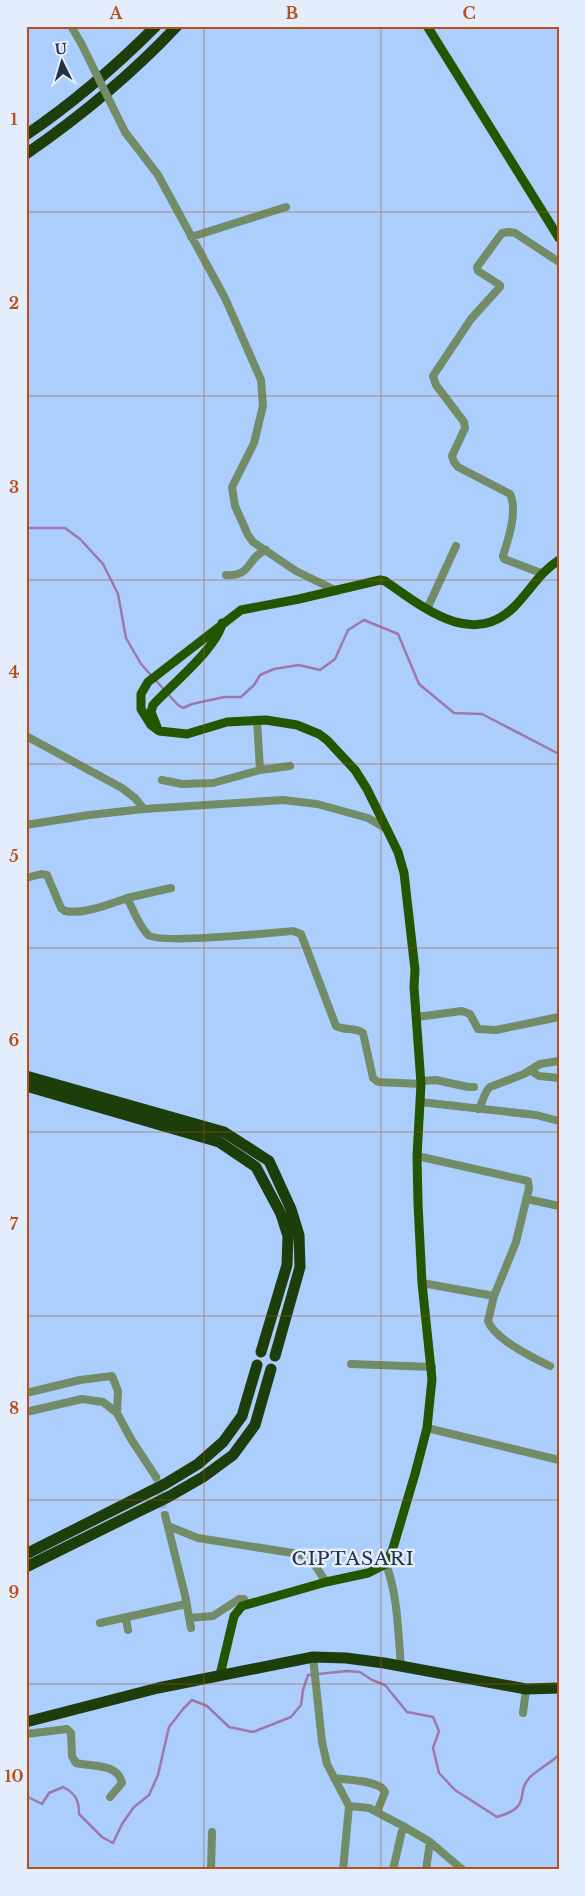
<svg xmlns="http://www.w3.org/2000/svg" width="585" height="1896" font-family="'Libre Baskerville',serif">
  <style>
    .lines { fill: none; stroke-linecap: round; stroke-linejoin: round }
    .stream { stroke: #9d79aa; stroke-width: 2.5 }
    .minor-tunnel { stroke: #91afd8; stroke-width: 8; stroke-dasharray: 8 4; stroke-linecap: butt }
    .minor { stroke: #718c66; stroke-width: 8 }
    .major { stroke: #245600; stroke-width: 9 }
    .highway { stroke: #1d3d0a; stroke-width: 11 }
    .minor-bridge { stroke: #718c66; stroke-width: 8 }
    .grid { fill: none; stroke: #b74f1a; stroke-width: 1; stroke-opacity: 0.55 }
    .labels { text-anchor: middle; stroke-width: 5; stroke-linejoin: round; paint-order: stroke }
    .quarter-label { font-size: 19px; letter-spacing: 1px; fill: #233143; stroke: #e3edfc }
    .neatline { fill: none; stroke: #b74f1a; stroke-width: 2 }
    .grid-label { font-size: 16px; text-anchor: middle; font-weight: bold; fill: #b74f1a }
  </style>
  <rect width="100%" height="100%" fill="#accefd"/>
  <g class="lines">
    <path class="stream" d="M26,528H65L80,539L103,564L118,594L126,638L141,664L178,705L183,708L192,704L224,697H241L254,685L260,675L274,669L299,665L320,670L335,659L348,630L364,620L398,634L419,684L454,713L482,714L559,754
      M26,1796L42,1804L49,1793L63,1787C76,1794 79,1800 79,1814L102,1837L113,1843L122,1824L134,1807L149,1795L158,1775L169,1727L183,1709L192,1700L207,1706L229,1727L253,1732L291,1717L301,1705L303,1690L308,1675L347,1671L360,1672L372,1680L385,1685L407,1712L433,1717L439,1731L433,1748L439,1773L455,1790L497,1817C534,1806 514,1794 530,1777C539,1769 550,1763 559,1755"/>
    <path class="minor-tunnel" d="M156,1477L165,1515"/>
    <path class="minor" d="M71,26L81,43
      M125,132L158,175L225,298L261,380L263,406L254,443L232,487L235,506L248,535L253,542L296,571L337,591
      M191,237L286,207
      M541,573L504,559L503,556C508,540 518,511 510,494L458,467L454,462L452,456L465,428L464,422L436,385L433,376L471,319L500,287V285L478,271L477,267L502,233L509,232L515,233L559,262
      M226,575C252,577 246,558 266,550
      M427,609L456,546
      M257,720L260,770
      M26,736L122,788L135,798L144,809
      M162,780L182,784L213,783L260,770L290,766
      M26,825L89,815L144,809L283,800L317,804L368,818L387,829
      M26,878L41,874L47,875L61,908L65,911C82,915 110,904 127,898C133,909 139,926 148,935C159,944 272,933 293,931L301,934L336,1026C344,1031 355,1027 363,1033L373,1078L378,1082L421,1084
      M127,898L171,888
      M417,1017L462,1011L470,1014L478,1029L496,1030L559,1017
      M530,1070L539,1076L559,1078
      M421,1081L436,1080L468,1087H474
      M420,1102L536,1115L559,1121
      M478,1109C484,1102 483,1093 490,1087L524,1074L540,1064L559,1061
      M417,1156L528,1181L529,1188L516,1242L494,1296L488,1321C495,1339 533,1358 550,1366
      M527,1199L559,1206
      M422,1283L494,1296
      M351,1364L432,1367
      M26,1393L80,1380L112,1376L118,1391L117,1413L131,1439L156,1477
      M26,1412L82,1399L103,1402L117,1413
      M427,1428L559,1460
      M165,1515L185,1595L191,1628
      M168,1526L198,1538L299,1554L311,1559L326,1582
      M386,1564C398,1596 398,1632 401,1667
      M189,1618L213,1616L239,1599H244L246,1604
      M126,1619L128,1630
      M100,1623L186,1604
      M313,1657L322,1742L327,1764L349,1806L343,1870
      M523,1713L526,1689
      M26,1734L67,1729L71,1733L72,1756L76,1763C92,1767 118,1763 122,1783L110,1797
      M334,1778C346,1780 381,1780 385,1792L377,1812
      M349,1806L369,1808L403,1826L430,1842L463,1870
      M211,1870L212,1832
      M393,1870L403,1826
      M426,1870L430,1842"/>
    <path class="major" d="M427,26L559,238
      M157,727L151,712L153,705C169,687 219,646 222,623
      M220,1675L234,1616L242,1606L326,1582L368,1573L386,1564L393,1548L415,1474L427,1428L432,1379L422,1283L418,1204L417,1156L421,1084L414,987L415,970L404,873L398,852L367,789L355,770L327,740L319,734L297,725L266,720L227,722L187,734L159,731L151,725L141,709V694L148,682L241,610L299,599L380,580L385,581C423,607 472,649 514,607C530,591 540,572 559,560"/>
    <path class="highway" d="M26,135C73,103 116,66 156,26
      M26,154C81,116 131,75 177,26
      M26,1076L224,1132L269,1161L291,1209L299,1235L300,1267L275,1356
      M26,1086L219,1142L256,1167L281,1214L288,1236L287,1265L261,1352
      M26,1554L165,1484L198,1464L223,1442L242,1416L257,1365
      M26,1567L170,1496L203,1477L233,1455L255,1425L271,1369
      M26,1722L158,1688L313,1657L346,1658L384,1663L526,1689L559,1688"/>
    <path class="minor-bridge" d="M81,43L125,132"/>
  </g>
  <path class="grid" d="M204,26V1870M381,26V1870M26,212H559M26,396H559M26,580H559M26,764H559M26,948H559M26,1132H559M26,1316H559M26,1500H559M26,1684H559"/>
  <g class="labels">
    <g class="quarter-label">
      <text x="353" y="1565">CIPTASARI</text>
    </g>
  </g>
  <rect width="585" height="1896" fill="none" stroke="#e3edfc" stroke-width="55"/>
  <g transform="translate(62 62) rotate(355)" stroke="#e3edfc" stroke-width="4" paint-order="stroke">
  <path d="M0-4L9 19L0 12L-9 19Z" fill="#233143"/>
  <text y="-8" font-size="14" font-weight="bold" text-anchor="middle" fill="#233143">U</text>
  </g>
  <rect x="28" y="28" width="530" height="1840" class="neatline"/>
  <g class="grid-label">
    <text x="116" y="19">A</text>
    <text x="292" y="19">B</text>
    <text x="469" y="19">C</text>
    <text x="14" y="125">1</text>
    <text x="14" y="309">2</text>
    <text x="14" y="493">3</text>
    <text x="14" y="678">4</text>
    <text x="14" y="862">5</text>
    <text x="14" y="1046">6</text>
    <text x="14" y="1230">7</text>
    <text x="14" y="1414">8</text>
    <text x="14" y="1598">9</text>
    <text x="14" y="1782">10</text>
  </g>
</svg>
